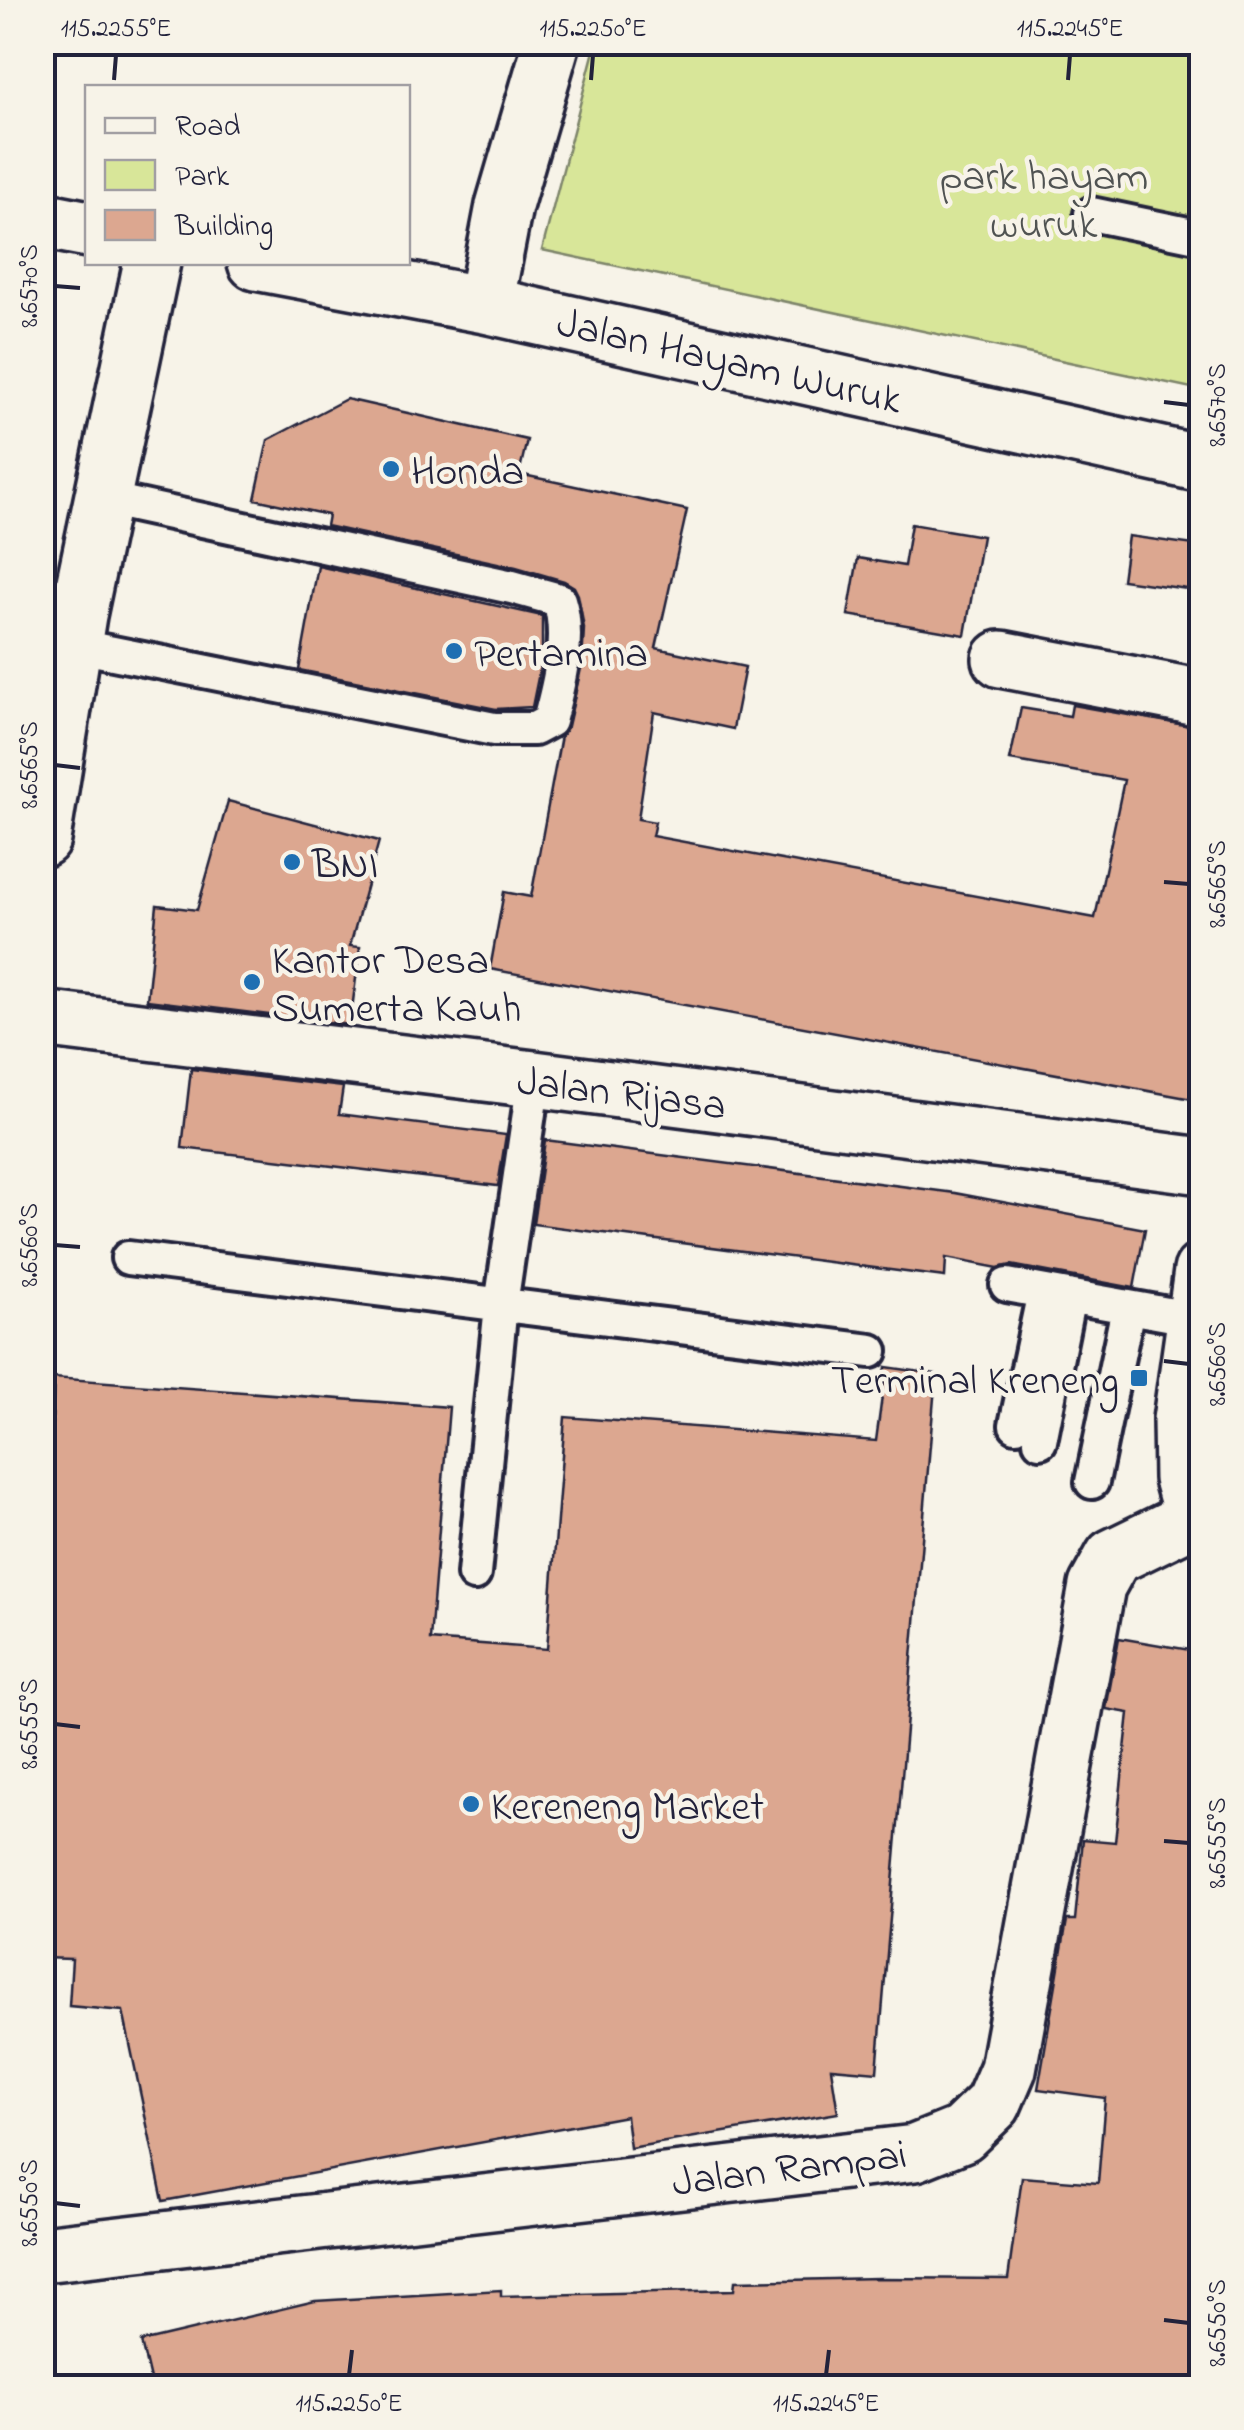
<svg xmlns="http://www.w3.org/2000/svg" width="1244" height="2430" font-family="'Indie Flower',sans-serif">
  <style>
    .green { fill: #d8e699; stroke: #7d846a; stroke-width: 2.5 }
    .building { fill: #dca790; stroke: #22223b; stroke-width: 2.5 }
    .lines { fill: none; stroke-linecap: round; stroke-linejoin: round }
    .lane-casing { stroke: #22223b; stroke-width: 40 }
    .street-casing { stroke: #22223b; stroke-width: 62 }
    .secondary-casing { stroke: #22223b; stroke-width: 62 }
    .lane { stroke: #f7f3e8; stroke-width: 32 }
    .street { stroke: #f7f3e8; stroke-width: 55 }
    .secondary { stroke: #f7f3e8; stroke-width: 55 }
    .ticks { fill: none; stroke: #22223b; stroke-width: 4 }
    .poi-dot { fill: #1f6fb2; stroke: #f7f3e8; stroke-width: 4 }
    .labels { text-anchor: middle; stroke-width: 9; stroke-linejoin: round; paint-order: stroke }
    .park-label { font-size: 42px; fill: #505352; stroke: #f7f3e8 }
    .street-label { font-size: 42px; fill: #22223b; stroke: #f7f3e8 }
    .poi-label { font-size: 42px; fill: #22223b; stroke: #f7f3e8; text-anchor: start }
    .neatline { fill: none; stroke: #22223b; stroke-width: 4 }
    .ticks-label { font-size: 25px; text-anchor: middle; fill: #22223b }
  </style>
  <rect width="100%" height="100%" fill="#f7f3e8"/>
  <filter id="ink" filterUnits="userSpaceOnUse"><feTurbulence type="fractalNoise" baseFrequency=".01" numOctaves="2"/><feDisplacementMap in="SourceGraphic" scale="20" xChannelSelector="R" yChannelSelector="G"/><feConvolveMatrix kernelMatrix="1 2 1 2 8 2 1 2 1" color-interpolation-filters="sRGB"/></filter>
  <g filter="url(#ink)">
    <path class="green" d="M596,43H1201V390L542,250Z"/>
    <path class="building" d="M346,399L527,440L519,474L687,510L656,648L745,667L733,729L654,712L638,819L655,822L652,836L1095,918L1124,780L1010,760L1021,708L1070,716L1072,705L1202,728V1051L1192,1099L490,969L504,892L531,897L561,736L568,726L582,664L584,628L578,595L574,587L564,581L516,567L326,526L328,515L255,499L268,440Z
      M911,524L982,536L965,635L848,615L858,558L904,566Z
      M1128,536L1202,546V591L1122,580Z
      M318,566L542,616V658L532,707L496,709L299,670Z
      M228,801L379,841L350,946L360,947L350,1025L147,1000L157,905L197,910Z
      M191,1069L343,1087L339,1114L506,1135L498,1186L182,1148Z
      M545,1140L955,1193L1145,1229L1134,1288L1011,1265L998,1268L946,1258L945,1277L533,1224Z
      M886,1367L936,1374L877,2072L831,2068L838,2113L630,2148L626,2116L163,2201L123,2011L69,2006L72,1959L42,1958V1637L54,1378L449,1407L430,1640L547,1649L565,1417L876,1441Z
      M1119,1638L1202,1652V2388H152L141,2342L315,2301L501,2290V2296L734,2290L735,2281L879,2278L1008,2279L1022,2177L1098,2183L1105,2098L1038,2089L1067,1920H1075L1083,1839L1115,1842L1129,1713L1106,1709Z"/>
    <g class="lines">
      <defs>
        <path id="lane" d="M1091,214L1202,237
          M73,645L494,729H534L549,721C559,684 571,637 559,600L512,587L101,498
          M128,1258L871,1351
          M1007,1285L1195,1319
          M1016,1425L1044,1292
          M1040,1441L1069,1296
          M1092,1482L1128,1308
          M474,1574L501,1305L534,1079"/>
        <path id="street" d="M1001,659L1202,698
          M42,1019L534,1079L1202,1166
          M1193,1518L1182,1478L1181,1420L1202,1271
          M42,2254L915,2153L962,2134L993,2104L1008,2069L1097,1586L1113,1557L1193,1518"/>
        <path id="secondary" d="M42,220L88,229
          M256,262L485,305L1202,464
          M485,305L504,206L552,42
          M42,839L78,615L152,262"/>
      </defs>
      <use href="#lane" class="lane-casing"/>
      <use href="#street" class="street-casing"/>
      <use href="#secondary" class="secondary-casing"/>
      <use href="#lane" class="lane"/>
      <use href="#street" class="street"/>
      <use href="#secondary" class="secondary"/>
    </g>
  </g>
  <path class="ticks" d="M114,80L116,55M591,80L593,55M1068,80L1070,55M55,286L80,288M1164,402L1189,405M55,765L80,768M1164,882L1189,884M55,1245L80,1247M1164,1361L1189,1364M55,1724L80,1727M1164,1841L1189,1843M55,2203L80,2206M1164,2320L1189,2323M349,2375L352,2350M826,2375L829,2350"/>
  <g class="poi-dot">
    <circle cx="391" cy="469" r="10"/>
    <circle cx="454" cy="651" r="10"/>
    <circle cx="292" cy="862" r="10"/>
    <circle cx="252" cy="982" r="10"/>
    <rect x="1129" y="1368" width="20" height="20" rx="5"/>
    <circle cx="471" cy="1804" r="10"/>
  </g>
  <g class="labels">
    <g class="park-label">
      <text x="1044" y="189">park hayam<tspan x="1044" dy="48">wuruk</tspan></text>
    </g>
    <g class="street-label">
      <text transform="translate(730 359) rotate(13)" y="15">Jalan Hayam Wuruk</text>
      <text transform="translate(622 1091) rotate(7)" y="15">Jalan Rijasa</text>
      <text transform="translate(789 2166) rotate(-7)" y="15">Jalan Rampai</text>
    </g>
    <g class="poi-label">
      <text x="411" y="484">Honda</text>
      <text x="474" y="666">Pertamina</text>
      <text x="312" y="877">BNI</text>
      <text x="272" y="973">Kantor Desa<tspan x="272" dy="48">Sumerta Kauh</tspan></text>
      <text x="1119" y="1393" text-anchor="end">Terminal Kreneng</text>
      <text x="491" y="1819">Kereneng Market</text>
    </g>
  </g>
  <rect width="1244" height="2430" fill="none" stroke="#f7f3e8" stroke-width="110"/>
  <rect x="85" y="85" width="325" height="180" fill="#f7f3e8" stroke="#a29fa3" stroke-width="2.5"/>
  <rect x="105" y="118" width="50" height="15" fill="#f7f3e8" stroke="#a29fa3" stroke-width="2.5"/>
  <text x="175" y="135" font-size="30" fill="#22223b">Road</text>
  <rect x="105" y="160" width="50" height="30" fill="#d8e699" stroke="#a29fa3" stroke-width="2.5"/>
  <text x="175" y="185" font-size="30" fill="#22223b">Park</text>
  <rect x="105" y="210" width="50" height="30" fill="#dca790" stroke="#a29fa3" stroke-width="2.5"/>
  <text x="175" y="235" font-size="30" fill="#22223b">Building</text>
  <rect x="55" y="55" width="1134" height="2320" class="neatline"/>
  <g class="ticks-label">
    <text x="116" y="36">115.2255°E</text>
    <text x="593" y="36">115.2250°E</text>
    <text x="1070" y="36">115.2245°E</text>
    <text transform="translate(28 286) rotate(-90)" y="9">8.6570°S</text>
    <text transform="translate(1216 405) rotate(-90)" y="9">8.6570°S</text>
    <text transform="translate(28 765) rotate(-90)" y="9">8.6565°S</text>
    <text transform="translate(1216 884) rotate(-90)" y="9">8.6565°S</text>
    <text transform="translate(28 1245) rotate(-90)" y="9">8.6560°S</text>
    <text transform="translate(1216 1364) rotate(-90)" y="9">8.6560°S</text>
    <text transform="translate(28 1724) rotate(-90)" y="9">8.6555°S</text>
    <text transform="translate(1216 1843) rotate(-90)" y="9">8.6555°S</text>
    <text transform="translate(28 2203) rotate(-90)" y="9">8.6550°S</text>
    <text transform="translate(1216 2323) rotate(-90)" y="9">8.6550°S</text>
    <text x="349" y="2411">115.2250°E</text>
    <text x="826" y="2411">115.2245°E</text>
  </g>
</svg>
